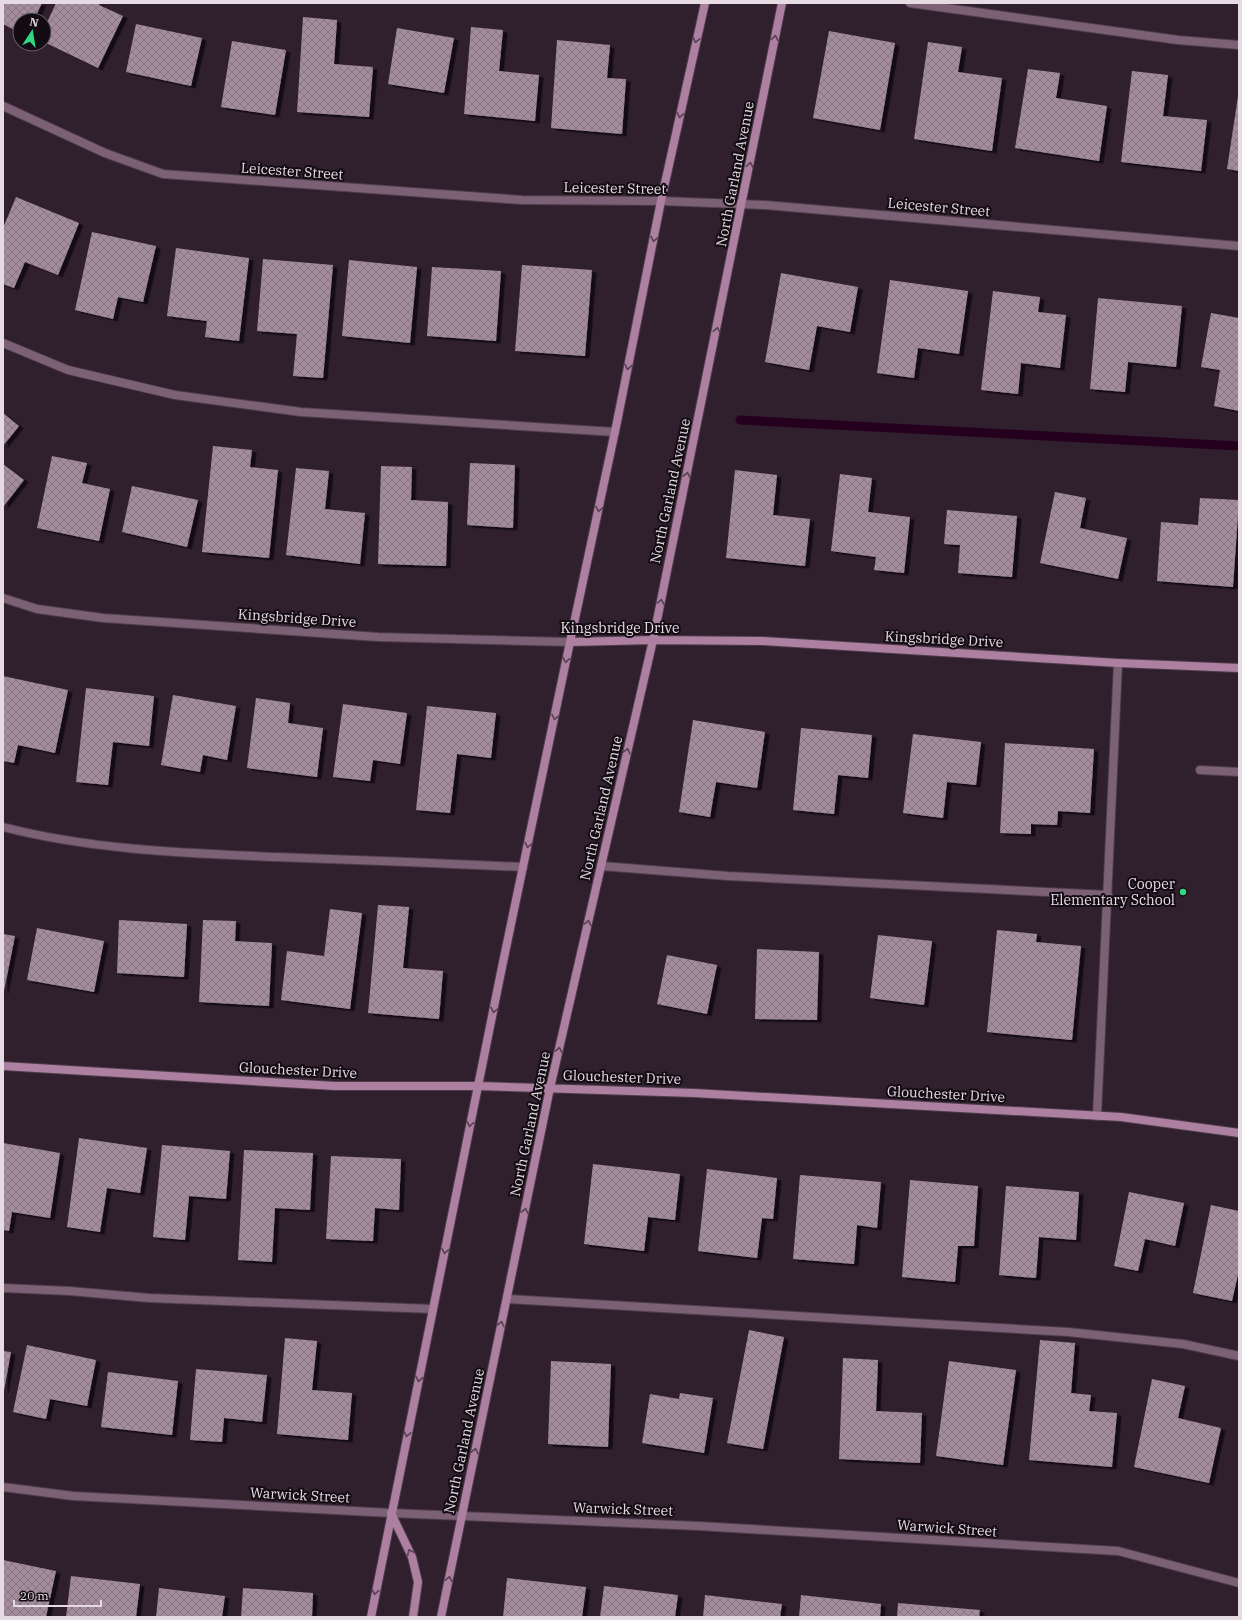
<svg xmlns="http://www.w3.org/2000/svg" width="1242" height="1620" font-family="'IBM Plex Serif',serif">
  <style>
    .lines { fill: none; stroke-linecap: round; stroke-linejoin: round }
    .stream { stroke: #24001e; stroke-width: 9 }
    .building { fill: url(#building-cross-hatch); filter: url(#shadow) }
    .lane-casing { stroke: #4d3d49; stroke-width: 10 }
    .street-casing { stroke: #4d3d49; stroke-width: 10 }
    .secondary-casing { stroke: #4d3d49; stroke-width: 10 }
    .lane { stroke: #7c6075; stroke-width: 8 }
    .street { stroke: #7c6075; stroke-width: 8 }
    .secondary { stroke: #ad80a2; stroke-width: 8 }
    .oneway { stroke: #584053 }
    .poi-dot { fill: #30d882; stroke: #130c12; stroke-width: 1.5 }
    .labels { text-anchor: middle; stroke-width: 4; stroke-linejoin: round; paint-order: stroke }
    .street-label { font-size: 14px; fill: #e7dbe3; stroke: #130c12 }
    .poi-label { font-size: 14px; fill: #e7dbe3; stroke: #130c12; text-anchor: end }
  </style>
  <defs>
    <pattern id="building-cross-hatch" width="8" height="8" patternUnits="userSpaceOnUse"><rect width="8" height="8" fill="#a38d9d"/><path d="M0 0l8 8M0 8l8-8" fill="none" stroke="#877682"/></pattern>
    <filter id="shadow"><feDropShadow dx="4.5" dy="2.5" stdDeviation="0" flood-color="#0009"/></filter>
  </defs>
  <rect width="100%" height="100%" fill="#301f2c"/>
  <g class="lines">
    <path class="stream" d="M740,420L1239,446"/>
  </g>
  <path class="building" d="M3,3H42L34,20H20V33L3,24Z
    M56,3H100L99,5L123,16L98,68L44,42V29Z
    M303,17L337,20L334,64L373,67L369,117L297,112Z
    M136,24L202,38L191,86L126,72Z
    M471,27L503,30L499,71L539,75L535,121L464,114Z
    M397,28L454,38L444,93L388,84Z
    M829,31L895,43L880,130L813,118Z
    M557,40L610,45L607,78L626,79L622,134L551,128Z
    M232,41L286,50L275,115L221,107Z
    M928,42L962,47L958,72L1002,78L992,151L914,139Z
    M1028,69L1060,73L1056,98L1107,106L1099,161L1015,148Z
    M1132,71L1168,75L1163,116L1207,120L1201,171L1121,162Z
    M1238,96H1239V171L1227,169Z
    M16,197L79,223L58,275L25,262L14,288L3,284V228Z
    M92,232L156,246L143,302L118,297L113,319L75,310Z
    M176,248L249,258L239,341L205,337L207,321L167,316Z
    M263,259L333,265L323,378L293,376L297,334L257,331Z
    M349,260L417,267L410,343L342,336Z
    M522,265L592,270L585,356L515,351Z
    M432,267L501,271L496,341L427,336Z
    M781,273L858,287L850,332L817,326L809,370L765,362Z
    M890,280L968,291L959,354L918,348L914,378L877,373Z
    M993,291L1040,297L1038,312L1066,315L1060,368L1021,363L1018,394L981,390Z
    M1098,298L1182,306L1176,367L1128,362L1125,392L1090,389Z
    M1211,313L1239,318V411L1214,406L1220,370L1201,367Z
    M3,413L19,426L3,446Z
    M213,446L252,450L250,467L278,470L269,558L202,552Z
    M52,456L87,463L82,483L110,489L99,541L37,528Z
    M470,463L515,465L513,528L467,525Z
    M3,464L24,480L3,507Z
    M381,466L412,467L411,500L448,502L446,566L378,564Z
    M296,468L329,471L325,509L365,513L360,564L286,555Z
    M735,470L777,475L773,515L810,519L805,566L726,558Z
    M840,474L872,478L868,512L910,517L904,573L874,570L876,557L831,551Z
    M132,486L198,500L187,547L122,532Z
    M1055,492L1086,498L1080,528L1127,538L1118,579L1040,563Z
    M1200,498L1239,500L1233,587L1157,581L1161,522L1198,525Z
    M947,510L1017,516L1012,577L958,573L960,545L944,544Z
    M3,676L68,690L55,753L18,745L14,763L3,761Z
    M86,688L154,696L149,746L113,742L108,785L76,782Z
    M173,695L236,706L227,760L203,755L200,772L161,765Z
    M256,698L290,703L288,723L323,728L317,777L247,768Z
    M343,704L407,713L400,764L373,760L370,781L333,777Z
    M427,706L496,713L491,758L457,754L450,813L416,810Z
    M693,720L765,732L757,788L716,782L710,817L679,812Z
    M801,728L872,735L868,778L838,775L834,814L793,810Z
    M913,734L981,742L976,785L947,782L943,818L903,813Z
    M1005,743L1094,749L1090,813L1058,811L1057,825L1031,824V834L1000,833Z
    M378,905L409,907L403,968L443,971L439,1019L368,1013Z
    M330,909L362,913L350,1009L281,1000L287,951L324,956Z
    M119,920L187,924L184,977L117,973Z
    M203,920L236,921L235,941L272,943L269,1006L199,1002Z
    M37,928L104,941L94,992L27,980Z
    M997,930L1037,934L1036,942L1081,946L1072,1040L987,1032Z
    M3,934L15,936L4,991H3Z
    M878,935L932,941L924,1005L870,998Z
    M757,949L819,952L817,1020L755,1019Z
    M667,955L717,965L707,1014L657,1004Z
    M79,1138L147,1148L140,1193L107,1188L100,1232L67,1227Z
    M3,1143L60,1153L50,1218L12,1212L9,1231L3,1230Z
    M162,1145L230,1151L226,1199L189,1196L185,1240L153,1237Z
    M244,1150L313,1153L310,1210L275,1208L272,1262L238,1260Z
    M331,1156L401,1159L399,1210L375,1208L373,1241L326,1239Z
    M593,1164L680,1174L675,1220L648,1217L644,1251L584,1244Z
    M707,1169L777,1178L773,1219L762,1218L757,1258L698,1251Z
    M800,1175L881,1182L877,1228L857,1225L854,1264L793,1259Z
    M910,1180L978,1186L974,1246H958L955,1282L902,1277Z
    M1006,1186L1079,1192L1076,1240L1039,1237L1036,1278L999,1275Z
    M1129,1192L1184,1203L1175,1246L1145,1239L1138,1271L1114,1266Z
    M1211,1205L1239,1211V1270L1232,1301L1193,1293Z
    M749,1330L784,1337L763,1449L727,1443Z
    M285,1338L317,1341L312,1390L352,1393L348,1440L277,1434Z
    M1040,1340L1075,1343L1071,1393L1091,1395L1089,1411L1117,1413L1112,1467L1029,1460Z
    M27,1345L96,1360L87,1406L50,1399L46,1419L13,1412Z
    M3,1351L11,1352L4,1391H3Z
    M843,1358L878,1360L876,1411L922,1413L920,1463L839,1459Z
    M551,1361L611,1364L608,1447L548,1444Z
    M949,1361L1016,1370L1003,1465L936,1456Z
    M196,1369L267,1375L262,1422L224,1418L222,1442L190,1440Z
    M108,1372L178,1381L172,1435L101,1427Z
    M1152,1379L1185,1386L1178,1418L1221,1428L1209,1483L1134,1467Z
    M680,1393L713,1398L704,1453L642,1443L650,1394L679,1399Z
    M3,1560L56,1571L46,1617H3Z
    M71,1576L140,1584L136,1617H66Z
    M507,1578L586,1587L582,1617H503Z
    M604,1586L678,1595L675,1617H600Z
    M159,1588L225,1596L222,1617H156Z
    M243,1588L313,1593L312,1617H241Z
    M705,1595L782,1604L780,1617H703Z
    M801,1595L881,1604L880,1617H799Z
    M898,1603L980,1610L979,1617H897Z"/>
  <g class="lines">
    <defs>
      <path id="lane" d="M910,3L1178,40L1239,45
        M3,343L68,370L175,395L301,412L615,432
        M1200,770L1239,772
        M3,827C92,850 185,853 276,857C358,860 441,863 523,867
        M601,866L728,876L1108,895
        M1097,1116L1118,663
        M3,1288L70,1291L149,1298L433,1309
        M507,1299L1068,1332L1183,1344L1239,1356"/>
      <path id="street" d="M3,106L105,153L163,174L522,200L661,201L765,205L1239,246
        M3,598L37,609L103,618L378,637L570,642
        M3,1487L73,1496L391,1513L699,1526L1118,1551L1239,1583"/>
      <path id="secondary" d="M570,642L653,640L763,641L1118,663L1239,668
        M3,1066L335,1086H478L694,1093L1121,1117L1239,1133
        M391,1513L412,1557L418,1582L413,1617
        M371,1617L501,972L570,642L617,422L661,201L705,3
        M441,1617L550,1088L653,640L782,3"/>
    </defs>
    <use href="#lane" class="lane-casing"/>
    <use href="#street" class="street-casing"/>
    <use href="#secondary" class="secondary-casing"/>
    <use href="#lane" class="lane"/>
    <use href="#street" class="street"/>
    <use href="#secondary" class="secondary"/>
  </g>
  <defs><path id="oneway-chevron" d="M-2-3.5L2.5 0L-2 3.5" fill="none" stroke-width="1.6" stroke-linecap="round" stroke-linejoin="round"/></defs>
  <g class="oneway">
    <use href="#oneway-chevron" transform="translate(775 38) rotate(-79)"/>
    <use href="#oneway-chevron" transform="translate(696 40) rotate(102)"/>
    <use href="#oneway-chevron" transform="translate(680 115) rotate(102)"/>
    <use href="#oneway-chevron" transform="translate(750 165) rotate(-79)"/>
    <use href="#oneway-chevron" transform="translate(654 239) rotate(101)"/>
    <use href="#oneway-chevron" transform="translate(717 330) rotate(-79)"/>
    <use href="#oneway-chevron" transform="translate(628 367) rotate(101)"/>
    <use href="#oneway-chevron" transform="translate(687 475) rotate(-78)"/>
    <use href="#oneway-chevron" transform="translate(599 509) rotate(102)"/>
    <use href="#oneway-chevron" transform="translate(661 602) rotate(-78)"/>
    <use href="#oneway-chevron" transform="translate(566 660) rotate(101)"/>
    <use href="#oneway-chevron" transform="translate(555 717) rotate(102)"/>
    <use href="#oneway-chevron" transform="translate(627 751) rotate(-77)"/>
    <use href="#oneway-chevron" transform="translate(528 845) rotate(102)"/>
    <use href="#oneway-chevron" transform="translate(588 923) rotate(-77)"/>
    <use href="#oneway-chevron" transform="translate(494 1010) rotate(102)"/>
    <use href="#oneway-chevron" transform="translate(559 1050) rotate(-77)"/>
    <use href="#oneway-chevron" transform="translate(470 1124) rotate(101)"/>
    <use href="#oneway-chevron" transform="translate(525 1211) rotate(-78)"/>
    <use href="#oneway-chevron" transform="translate(445 1251) rotate(101)"/>
    <use href="#oneway-chevron" transform="translate(501 1324) rotate(-78)"/>
    <use href="#oneway-chevron" transform="translate(419 1379) rotate(101)"/>
    <use href="#oneway-chevron" transform="translate(407 1434) rotate(102)"/>
    <use href="#oneway-chevron" transform="translate(475 1451) rotate(-78)"/>
    <use href="#oneway-chevron" transform="translate(410 1552) rotate(-115)"/>
    <use href="#oneway-chevron" transform="translate(449 1579) rotate(-79)"/>
    <use href="#oneway-chevron" transform="translate(375 1592) rotate(101)"/>
  </g>
  <circle class="poi-dot" cx="1183" cy="892" r="4"/>
  <g class="labels">
    <g class="street-label">
      <text transform="translate(292 171) rotate(4)" y="5">Leicester Street</text>
      <text transform="translate(735 174) rotate(-79)" y="5">North Garland Avenue</text>
      <text transform="translate(615 188) rotate(1)" y="5">Leicester Street</text>
      <text transform="translate(939 207) rotate(5)" y="5">Leicester Street</text>
      <text transform="translate(670 491) rotate(-78)" y="5">North Garland Avenue</text>
      <text transform="translate(297 618) rotate(4)" y="5">Kingsbridge Drive</text>
      <text x="620" y="633">Kingsbridge Drive</text>
      <text transform="translate(944 639) rotate(3)" y="5">Kingsbridge Drive</text>
      <text transform="translate(601 808) rotate(-77)" y="5">North Garland Avenue</text>
      <text transform="translate(298 1070) rotate(3)" y="5">Glouchester Drive</text>
      <text transform="translate(622 1077) rotate(2)" y="5">Glouchester Drive</text>
      <text transform="translate(946 1094) rotate(3)" y="5">Glouchester Drive</text>
      <text transform="translate(530 1124) rotate(-78)" y="5">North Garland Avenue</text>
      <text transform="translate(464 1441) rotate(-78)" y="5">North Garland Avenue</text>
      <text transform="translate(300 1495) rotate(3)" y="5">Warwick Street</text>
      <text transform="translate(623 1509) rotate(2)" y="5">Warwick Street</text>
      <text transform="translate(947 1528) rotate(4)" y="5">Warwick Street</text>
    </g>
    <g class="poi-label">
      <text x="1175" y="889">Cooper<tspan x="1175" dy="16">Elementary School</tspan></text>
    </g>
  </g>
  <rect width="1242" height="1620" fill="none" stroke="#e7dbe3" stroke-width="8"/>
  <g transform="translate(32 32) rotate(12)"><circle r="19" fill="#130c12" stroke="#685f66"/>
  <path d="M0-3L7 15L0 10L-7 15Z" fill="#30d882"/>
  <text y="-6" font-size="11" font-weight="bold" text-anchor="middle" fill="#e7dbe3">N</text>
  </g>
  <path d="M14 1600v6h87v-6" fill="none" stroke="#e7dbe3" stroke-width="2"/>
  <text x="20" y="1600" font-size="12" fill="#e7dbe3" stroke="#130c12" stroke-width="3" paint-order="stroke">20 m</text>
</svg>
